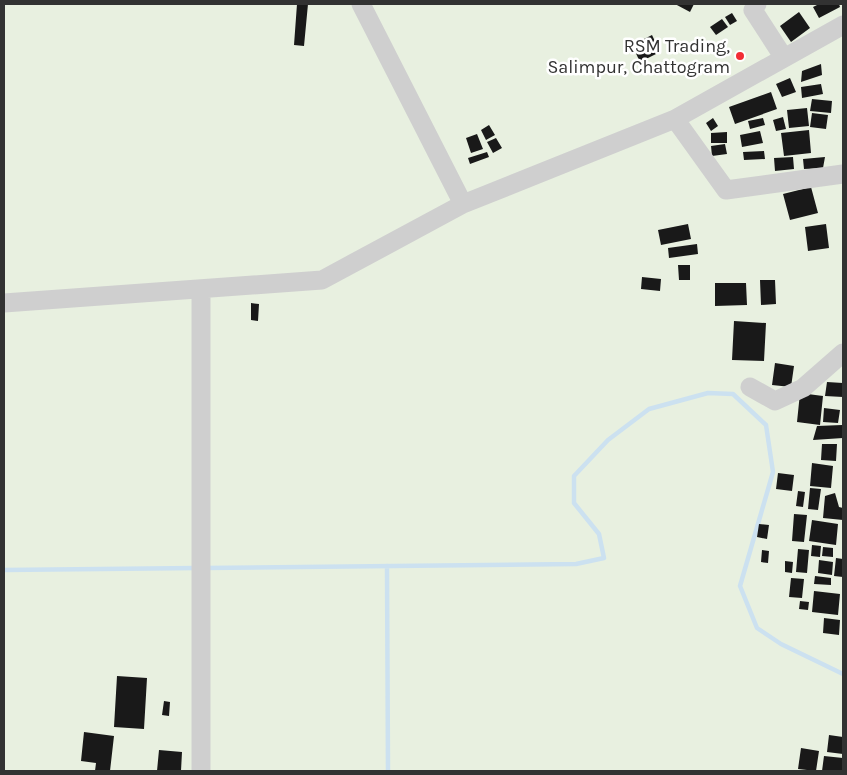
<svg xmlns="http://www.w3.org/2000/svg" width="847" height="775" font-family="Karla,sans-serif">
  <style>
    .green { fill: #e8f0e0 }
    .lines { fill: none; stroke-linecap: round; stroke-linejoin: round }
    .stream { stroke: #cce1f0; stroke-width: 4.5 }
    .building { fill: #191919 }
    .minor { stroke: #cfcfcf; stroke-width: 19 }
    .poi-dot { fill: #f22c35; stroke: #fff; stroke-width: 2 }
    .labels { text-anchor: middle; stroke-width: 5; stroke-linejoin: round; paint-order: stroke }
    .poi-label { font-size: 18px; fill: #323232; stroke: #fff; text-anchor: end }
  </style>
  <rect width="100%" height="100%" fill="#fff"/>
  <path class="green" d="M4,4H843V771H4Z"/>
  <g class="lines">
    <path class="stream" d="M387,566L388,771
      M205,568L576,564L604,558L599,534L574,503V476L608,440L649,409L708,393L733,394L766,425L773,472L740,586L757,628L781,644L843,674
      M4,570L197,568"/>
  </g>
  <path class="building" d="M297,4H308L304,46L294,45Z
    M675,4H694L690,12Z
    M819,4H839L840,7L819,18L813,7Z
    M799,12L810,28L791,42L780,26Z
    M732,13L737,21L730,25L725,17Z
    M722,19L728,27L716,35L710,27Z
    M652,35L660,52L640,62L632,45Z
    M821,64L822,75L801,82L802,71Z
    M790,78L796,92L782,97L776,84Z
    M821,84L823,94L802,98L801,87Z
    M771,92L777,109L735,124L729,107Z
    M812,99L832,101L831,113L810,111Z
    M807,108L809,126L789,128L787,110Z
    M812,113L828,115L826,129L810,127Z
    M783,117L786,129L776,131L773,120Z
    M713,118L718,126L711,131L706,123Z
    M763,118L765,125L750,129L748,121Z
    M489,125L495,135L486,140L481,130Z
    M809,130L811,153L784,156L781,133Z
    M760,131L763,143L742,147L740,135Z
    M727,132V143H711V133Z
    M477,134L483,149L471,153L466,138Z
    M496,138L502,148L493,153L487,142Z
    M725,144L727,154L712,156L711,146Z
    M764,151L765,159L744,160L743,152Z
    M487,152L489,157L470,164L468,158Z
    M793,157L794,169L775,171L774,158Z
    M825,157L823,168L804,169L803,159Z
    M811,187L818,213L790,220L783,194Z
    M688,224L691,239L661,245L658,230Z
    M826,224L829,248L808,251L805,227Z
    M697,244L698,254L669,258L668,248Z
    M678,265H690V280H679Z
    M642,277L661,279L660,291L641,289Z
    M760,280H775L776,304L761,305Z
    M715,283H746L747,305L715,306Z
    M251,303L259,304L258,321L251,320Z
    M734,321L766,323L764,361L732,360Z
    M775,363L794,366L791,387L772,385Z
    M827,382L843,383V397L825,396Z
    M800,393L823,396L820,425L797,422Z
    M824,408L840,410L838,423L823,422Z
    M842,425L843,438L813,440L817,426Z
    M822,444H837L836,461L821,460Z
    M812,463L833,466L831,488L810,486Z
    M778,473L794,475L792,491L776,489Z
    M810,488L821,489L818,510L808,509Z
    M798,491L805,492L803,507L796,506Z
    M835,493L839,507L843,508V520L823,518L825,496Z
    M794,514L807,515L804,542L792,541Z
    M812,520L838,524L836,545L809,541Z
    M759,524L769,525L767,539L757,537Z
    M812,545L821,546L820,557L811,556Z
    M823,547L833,548V557L822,556Z
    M798,549L809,550L807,573L796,572Z
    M762,550L769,551L768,563L761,562Z
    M836,558L843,559V577L834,576Z
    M819,560L833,562L832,575L818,573Z
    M785,561L793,562L792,573L785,572Z
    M815,576L831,578V585L814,584Z
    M791,578L804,579L802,598L789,597Z
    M814,591L840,594L838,615L812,612Z
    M800,601L809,602L808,610L799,609Z
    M824,618L840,620L839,635L823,633Z
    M117,676L147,678L144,729L114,727Z
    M164,701L170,702L169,716L162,715Z
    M84,732L114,736L110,771H95L96,763L81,761Z
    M829,735L843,737V754L827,752Z
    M801,748L819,751L816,771L798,769Z
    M159,750L182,752L181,771H157Z
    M824,756L843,758V771H822Z"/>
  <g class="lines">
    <path class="minor" d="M361,4L463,204
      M757,4L753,10L784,58
      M675,119L726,190L843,174
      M4,303L322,280L463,204L675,119L843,25
      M750,387L775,401L803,388L843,353
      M201,771V289"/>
  </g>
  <circle class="poi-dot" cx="740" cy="56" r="5"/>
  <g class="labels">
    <g class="poi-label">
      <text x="730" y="52">RSM Trading,<tspan x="730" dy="21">Salimpur, Chattogram</tspan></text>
    </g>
  </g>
  <rect width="847" height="775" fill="none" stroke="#323232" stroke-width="10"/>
</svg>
